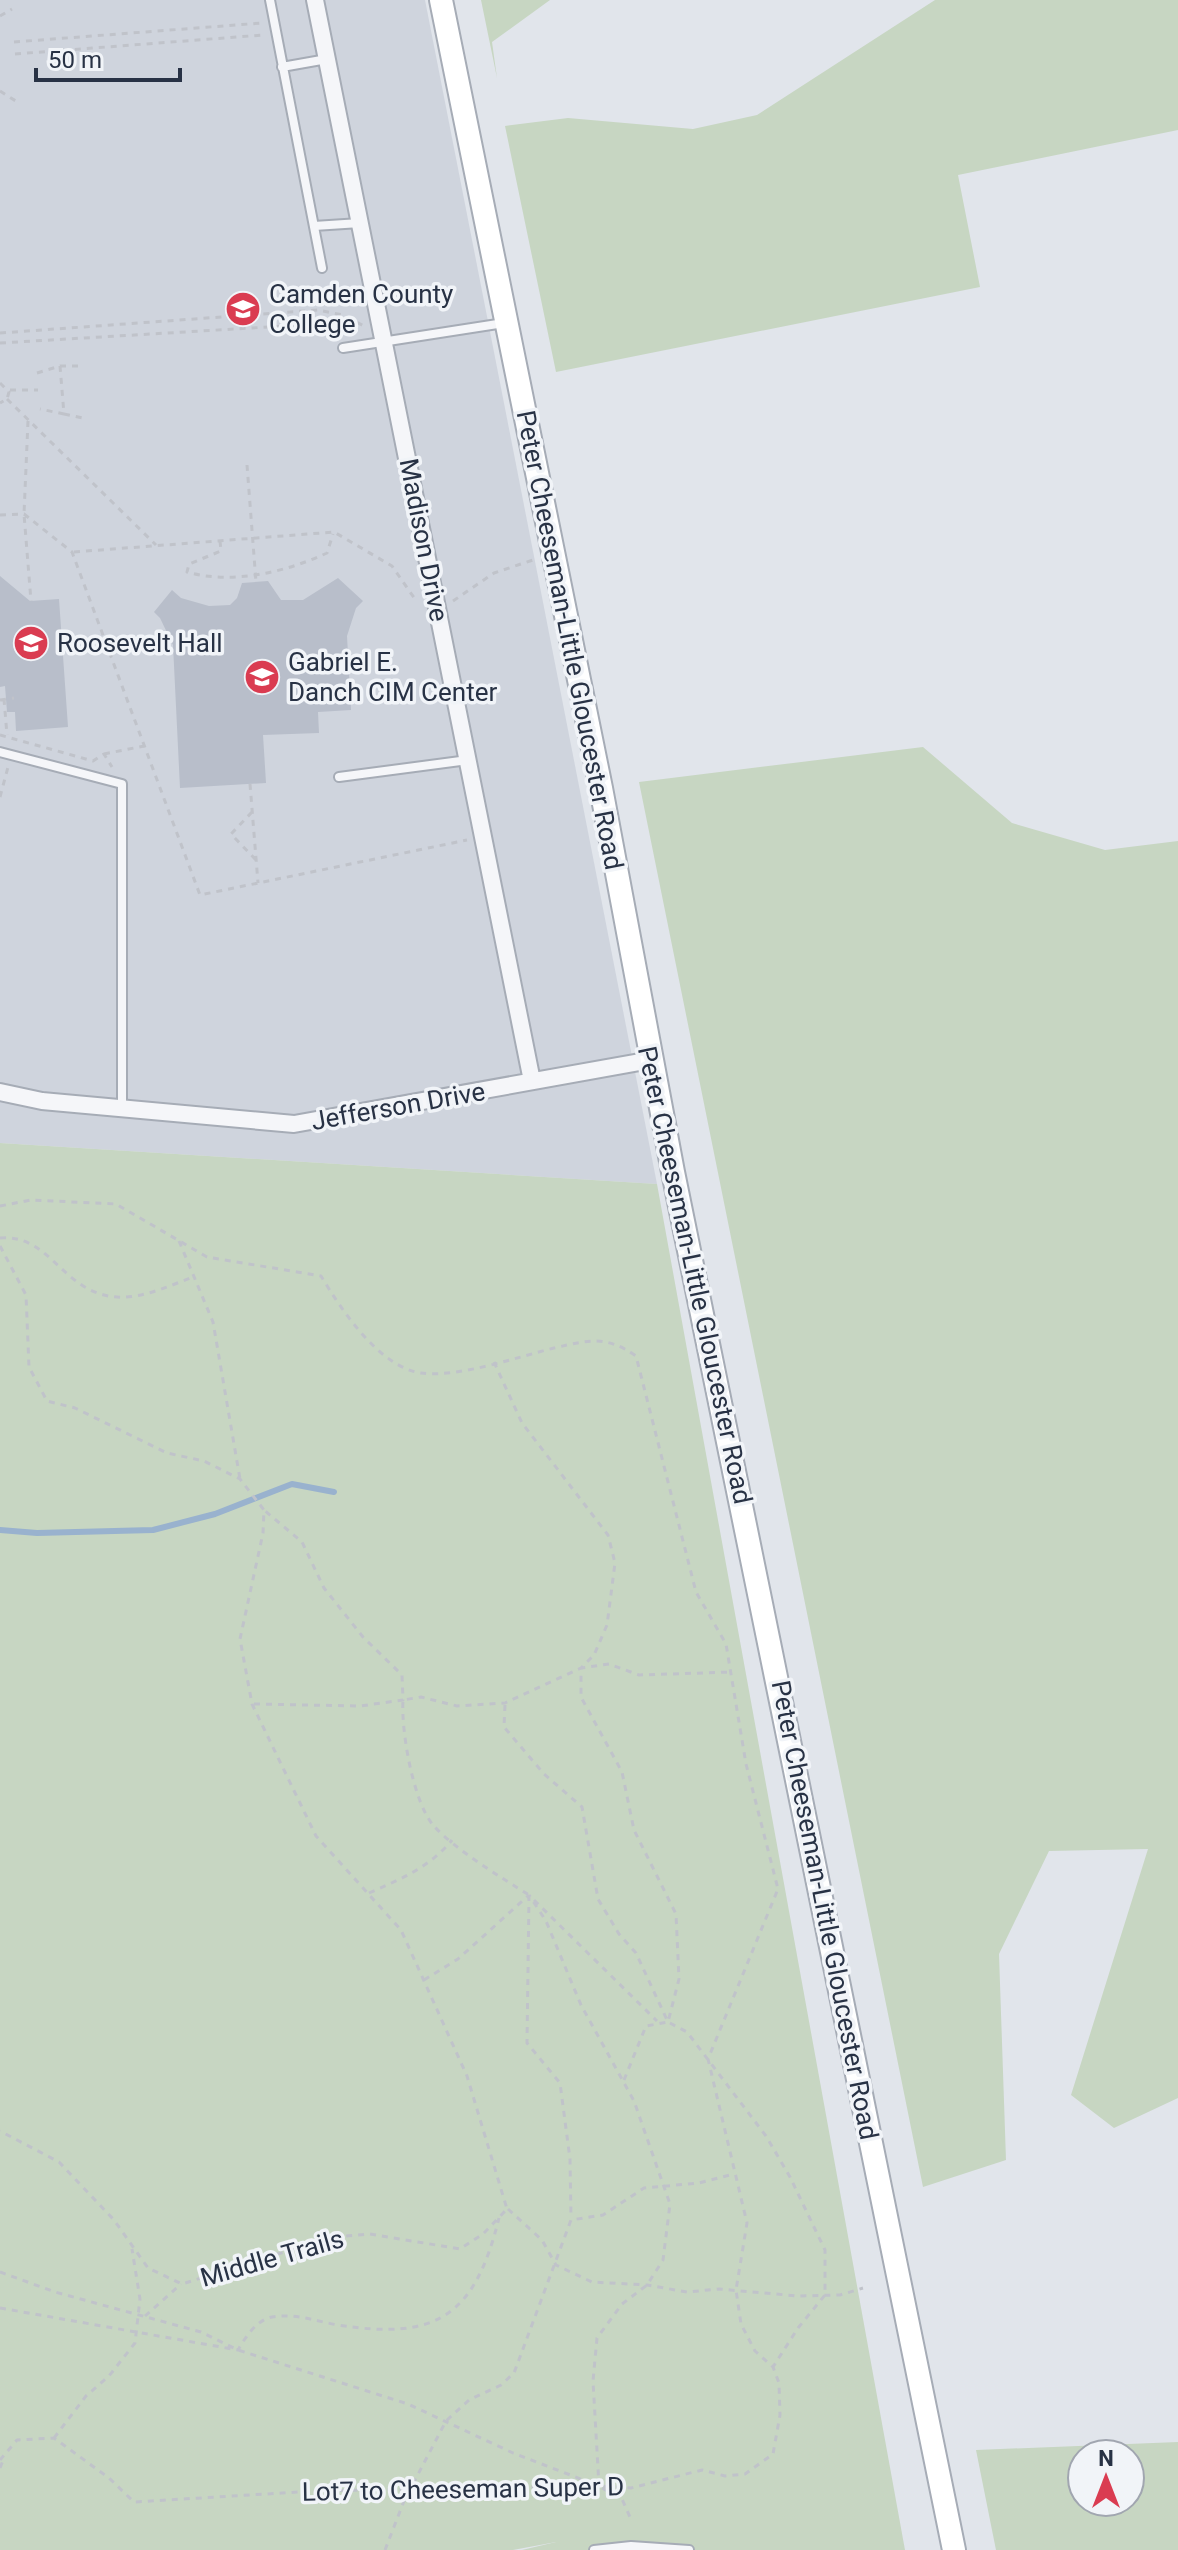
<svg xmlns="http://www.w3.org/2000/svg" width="1178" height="2550" font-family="Roboto,sans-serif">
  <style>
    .built { fill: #cfd4dd }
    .green { fill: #c7d6c2; fill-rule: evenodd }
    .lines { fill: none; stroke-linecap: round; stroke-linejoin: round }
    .stream { stroke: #99b2ce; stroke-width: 6 }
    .building { fill: #b8beca }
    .lane-casing { stroke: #a6acb6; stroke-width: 12 }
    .street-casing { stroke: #a6acb6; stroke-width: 20 }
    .secondary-casing { stroke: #a6acb6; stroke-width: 26 }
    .path { stroke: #c0c3ca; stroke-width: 3; stroke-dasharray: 6 6; stroke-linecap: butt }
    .lane { stroke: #f5f6f9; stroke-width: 8 }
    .street { stroke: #f5f6f9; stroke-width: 16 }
    .secondary { stroke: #fff; stroke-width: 22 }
    .labels { text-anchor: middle; stroke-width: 7; stroke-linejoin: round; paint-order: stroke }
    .poi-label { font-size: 26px; fill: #283245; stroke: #f1f4f8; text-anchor: start }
    .street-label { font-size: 26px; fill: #283245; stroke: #f1f4f8 }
  </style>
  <rect width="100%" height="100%" fill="#e1e5eb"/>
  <path class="built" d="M0,0H425L657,1184L0,1143Z"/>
  <path class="green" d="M481,0H550L492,42L497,78Z
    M935,0H1178V130L958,175L980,287L556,372L505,126L568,118L693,129L757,115Z
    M923,747L1012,823L1105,850L1178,841V2098L1114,2128L1071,2095L1148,1849L1049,1851L999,1954L1006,2160L923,2187L639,782Z
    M0,1143L657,1184L905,2550H522L556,2542L513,2550H0Z
    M1178,2442V2550H996L976,2450ZM1082,2454H1130V2502H1082Z"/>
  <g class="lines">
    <path class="stream" d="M0,1530L37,1533L153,1530L215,1514L292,1484L334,1492"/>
  </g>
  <path class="building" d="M0,576L30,601L59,599L68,727L16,731L15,712H7L5,686L0,687Z
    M338,578L363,601L356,608L347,636L351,710L318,712L319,733L263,735L266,783L180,788L173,645L160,618L154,612L172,590L181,598L209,606L230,605L237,598L242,583L268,581L281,600H303Z"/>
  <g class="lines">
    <defs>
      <path id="lane" d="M270,0L322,268
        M282,67L327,59
        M314,226L360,223
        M343,348L504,323
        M0,752L122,784V1108
        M339,777L468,760
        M594,2550L631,2546L689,2550"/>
      <path id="street" d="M315,0L532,1081
        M0,1092L42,1101L294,1124L651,1060"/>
      <path id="secondary" d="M441,0L601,788L673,1172L954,2550"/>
    </defs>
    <use href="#lane" class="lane-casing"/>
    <use href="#street" class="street-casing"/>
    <use href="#secondary" class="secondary-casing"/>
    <path class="path" d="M0,16L12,9
      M14,42L262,23
      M15,54L263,35
      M0,91L19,103
      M0,333L318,310L343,315L364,326
      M0,343L335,323
      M60,366H79
      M37,373L60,366L64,414L40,409
      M0,383L9,392L7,399L0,403
      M10,390H38
      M7,399L156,545
      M64,414L83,418
      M28,421L24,514L31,601
      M247,465L256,582
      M0,515L24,514L72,552L200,895L467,840
      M220,541L221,551L189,564L187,572C232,585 286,572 327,553L333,534
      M74,552L334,532L392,566L417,602
      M453,601L494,573L533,560
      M4,699L7,735
      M0,700L14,698
      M0,735L93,761L104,754L112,767
      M104,754L144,746
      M250,784L258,883
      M0,797L8,767
      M252,812L231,834L257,861
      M0,1206L31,1200L116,1204L207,1257L321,1276C341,1309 379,1367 421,1373C459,1378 517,1357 554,1348C589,1340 606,1335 636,1356L696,1592L726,1644L746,1764L778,1889L708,2059L747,2223L736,2290L741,2324L755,2351L773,2367L779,2383L780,2415L773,2454L745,2474L725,2476L702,2470L631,2488L599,2486L315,2491L134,2502L109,2478L54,2438L17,2440L0,2460
      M0,1238C47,1234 60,1284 104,1295C134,1303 166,1287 193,1277
      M179,1241L213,1322L240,1479
      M0,1246L26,1295L29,1367L47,1401L75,1408L167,1453L204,1461L240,1479L264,1510L263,1533L240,1639L252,1704L316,1836L401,1930L467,2076L507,2209L483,2234L460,2249L370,2234L332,2237L182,2284L148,2268L114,2220L59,2162L0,2131
      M494,1362L522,1423L608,1535L615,1563L607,1625L594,1655L581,1668L505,1703L457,1706L421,1697L403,1700C401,1731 413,1801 433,1825C454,1849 502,1878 529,1895
      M254,1704L360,1706L403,1700L402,1675L363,1637L324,1588L302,1542L264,1510
      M505,1705L504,1727L544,1774L582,1807L598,1899L619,1934L636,1953L668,2022L687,2032L766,2136L790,2177L825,2250V2295L798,2328L773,2367
      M369,1893C401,1879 430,1867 452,1840
      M529,1895L527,2043L560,2083L570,2159L571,2218
      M534,1900L657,2021
      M424,1980L458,1959L529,1895
      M624,2080L646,2026L668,2022L679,1979L676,1914L634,1830L622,1772L581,1697V1668L609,1664L639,1675L732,1672
      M508,2209L542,2240L556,2265L592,2282L647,2285L687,2292L719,2289L798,2296L840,2295L863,2288
      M0,2272L55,2292L201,2332L238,2350L408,2404L513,2453L599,2486L593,2381L597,2338L622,2304L647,2285L663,2260L670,2204L634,2101L581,2005L546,1921L529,1895
      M0,2308L238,2350C245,2338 256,2320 272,2317C295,2313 315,2321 338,2325C438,2341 475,2315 499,2218
      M145,2316L181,2284
      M54,2438L86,2396L109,2376L135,2343L140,2299L132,2249
      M0,2468L4,2458
      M602,2488L622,2499L630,2517
      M385,2550L404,2501L446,2421L469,2400L501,2385L514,2373L571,2220L603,2215L644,2188L699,2183L734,2174"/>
    <use href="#lane" class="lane"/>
    <use href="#street" class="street"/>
    <use href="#secondary" class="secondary"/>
  </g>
  <defs>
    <symbol id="university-disc" viewBox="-11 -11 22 22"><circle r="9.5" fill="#da3c51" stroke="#f1f4f8"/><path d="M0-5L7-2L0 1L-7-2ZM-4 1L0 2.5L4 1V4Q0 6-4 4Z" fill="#fff"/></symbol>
  </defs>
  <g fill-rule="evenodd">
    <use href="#university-disc" x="223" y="289" width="40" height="40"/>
    <use href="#university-disc" x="11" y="623" width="40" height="40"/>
    <use href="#university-disc" x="242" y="657" width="40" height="40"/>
  </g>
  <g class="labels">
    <g class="poi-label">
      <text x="269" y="303">Camden County<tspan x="269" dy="30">College</tspan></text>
      <text x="57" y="652">Roosevelt Hall</text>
      <text x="288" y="671">Gabriel E.<tspan x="288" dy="30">Danch CIM Center</tspan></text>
    </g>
    <g class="street-label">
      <text transform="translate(424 540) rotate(79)" y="9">Madison Drive</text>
      <text transform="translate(570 640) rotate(79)" y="9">Peter Cheeseman-Little Gloucester Road</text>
      <text transform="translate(398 1106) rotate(-10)" y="9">Jefferson Drive</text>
      <text transform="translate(695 1275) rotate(78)" y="9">Peter Cheeseman-Little Gloucester Road</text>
      <text transform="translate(825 1910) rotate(79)" y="9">Peter Cheeseman-Little Gloucester Road</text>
      <text transform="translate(272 2258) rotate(-16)" y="9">Middle Trails</text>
      <text transform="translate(463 2489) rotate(-1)" y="9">Lot7 to Cheeseman Super D</text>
    </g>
  </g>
  <g transform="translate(1106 2478)"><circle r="38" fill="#f1f4f8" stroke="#a1a6b0" stroke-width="2"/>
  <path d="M0-6L14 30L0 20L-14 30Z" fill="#da3c51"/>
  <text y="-12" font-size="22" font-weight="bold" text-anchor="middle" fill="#283245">N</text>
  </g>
  <path d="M36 68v12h144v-12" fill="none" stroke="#283245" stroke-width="4"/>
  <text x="48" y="68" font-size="24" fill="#283245" stroke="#f1f4f8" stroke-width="6" paint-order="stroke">50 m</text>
</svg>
